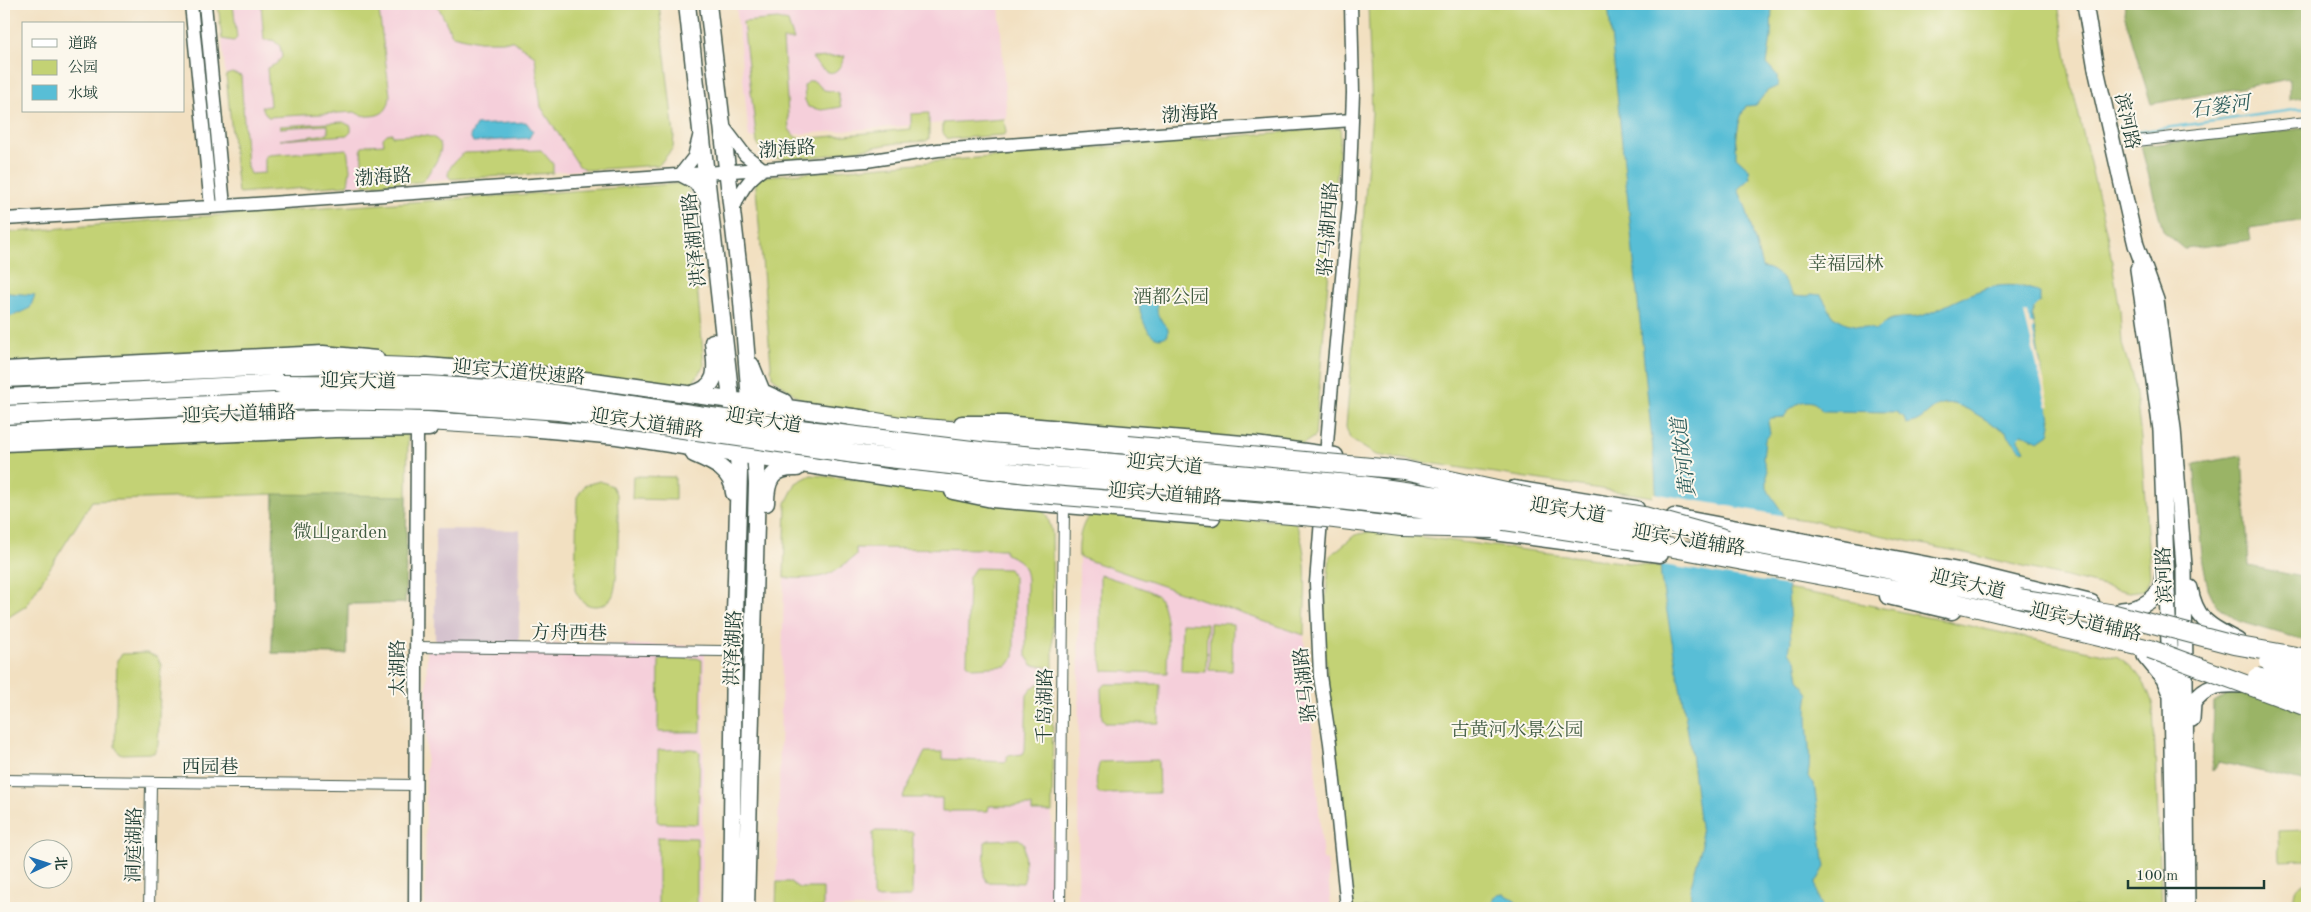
<svg xmlns="http://www.w3.org/2000/svg" width="2311" height="912" font-family="'Old Standard TT','Noto Serif SC',serif">
  <style>
    .built { fill: #f5cfda }
    .industrial { fill: #d1bdcb }
    .green { fill: #c3d274; stroke: #718854 }
    .forest { fill: #9ab466; stroke: #5c784d }
    .water { fill: #58bed6; stroke: #3c7e85 }
    .pier { fill: #f2e0c1 }
    .lines { fill: none; stroke-linecap: round; stroke-linejoin: round }
    .stream { stroke: #58bed6; stroke-width: 2.5 }
    .minor-casing { stroke: #3f5549; stroke-width: 12 }
    .tertiary-casing { stroke: #3f5549; stroke-width: 15 }
    .secondary-casing { stroke: #3f5549; stroke-width: 18 }
    .primary-casing { stroke: #3f5549; stroke-width: 19 }
    .trunk-casing { stroke: #3f5549; stroke-width: 20 }
    .minor { stroke: #fff; stroke-width: 10 }
    .tertiary { stroke: #fff; stroke-width: 12 }
    .secondary { stroke: #fff; stroke-width: 15 }
    .primary { stroke: #fff; stroke-width: 16 }
    .trunk { stroke: #fff; stroke-width: 18 }
    .trunk-bridge-casing { stroke: #3f5549; stroke-width: 20; stroke-linecap: butt }
    .trunk-bridge { stroke: #fff; stroke-width: 18 }
    .labels { text-anchor: middle; stroke-width: 4; stroke-linejoin: round; paint-order: stroke }
    .street-label { font-size: 19px; fill: #1f3d34; stroke: #fbf7ec }
    .park-label { font-size: 19px; fill: #405b41; stroke: #fbf7ec }
    .water-label { font-size: 20px; font-style: italic; fill: #2d5d5c; stroke: #fbf7ec }
  </style>
  <rect width="100%" height="100%" fill="#fbf7ec"/>
  <filter id="ink" filterUnits="userSpaceOnUse"><feTurbulence type="fractalNoise" baseFrequency=".02" numOctaves="2"/><feDisplacementMap in="SourceGraphic" scale="10" xChannelSelector="R" yChannelSelector="G"/><feConvolveMatrix kernelMatrix="1 2 1 2 8 2 1 2 1" color-interpolation-filters="sRGB"/></filter>
  <filter id="wash" filterUnits="userSpaceOnUse"><feTurbulence type="fractalNoise" baseFrequency=".0096" numOctaves="4" result="noise"/><feDisplacementMap in="SourceGraphic" scale="20" xChannelSelector="R" yChannelSelector="G"/><feGaussianBlur stdDeviation="1.12" result="paint"/><feColorMatrix in="noise" values="0 0 0 0 0 0 0 0 0 0 0 0 0 0 0 0 0 1.4 0 .05"/><feComposite in="paint" operator="in"/></filter>
  <g filter="url(#wash)">
    <rect width="100%" height="100%" fill="#f2e0c1"/>
    <path class="built" d="M218,4H659L674,135L673,148L659,165L238,193Z
      M736,4H999L1007,118L749,138Z
      M811,475L1048,516L1052,533L1053,668L1051,908H776L786,503L796,483Z
      M1079,557L1304,635L1323,859L1327,860L1331,908H1078Z
      M427,642L705,646L701,908H425Z"/>
    <path class="industrial" d="M435,529L520,530L519,643L435,642Z"/>
    <path class="green" d="M218,4H233L237,38L234,41L222,39Z
      M261,4H378L390,95C389,111 382,116 367,116C362,115 359,115 355,112L268,117L261,107L270,106L267,68L276,64L282,57L280,46L273,40H264Z
      M437,4H659L674,135L673,148L659,165L587,170L579,166L541,107L535,56L513,41H479L452,35Z
      M1368,4H2058L2070,78L2108,239L2120,310L2122,344L2135,386L2141,439L2150,577L2145,590L2129,592L1969,554L1819,522L1376,455L1350,439L1346,427L1372,113Z
      M778,19L788,22L794,40H783L789,129L795,137L802,139L911,129V114L929,113V139L926,141C914,142 902,142 891,144C859,149 792,166 764,155L757,143L743,22Z
      M845,56C836,80 826,75 812,58Z
      M232,73L241,76L247,167L250,174L265,173V156L268,155L347,149L350,169L348,185L238,193L226,75Z
      M809,81H814L824,90L838,92L841,107L822,110L808,107L805,100L804,86Z
      M1004,119L1006,133L1003,135L948,139L943,133V123Z
      M343,122L351,126V132L348,135L280,140L328,134V125L280,128V126Z
      M1341,127L1315,436L1281,459L812,408L772,377L755,177Z
      M392,133V136C406,136 450,129 439,155C436,164 429,171 425,179L421,182L364,185L361,148L366,145L384,144L383,138L387,134Z
      M541,150L553,164V173L451,179L448,176C448,167 457,158 464,153Z
      M688,183L704,365L692,384L673,389L539,371L4,374V233L193,217Z
      M406,428L408,437L405,603L348,604L347,654L272,653L274,494L92,501L26,606L4,620V435Z
      M811,475L1020,495C1041,506 1047,509 1052,533L1053,668L1032,665L1026,656L1027,579C1025,564 1020,559 1005,554V549L856,548V555C828,579 820,579 784,578L786,503L796,483Z
      M633,476L675,477V500L632,499Z
      M600,481L612,486L617,496C619,511 619,587 612,597C608,603 602,606 595,606C585,606 579,599 575,590L577,497L585,485Z
      M1095,508L1295,522C1311,555 1304,599 1304,635L1079,557C1078,537 1081,523 1095,508Z
      M1373,531L1652,566L1821,595L2118,657C2136,668 2149,686 2153,707L2162,908H1348L1325,651L1324,614L1330,556L1355,535Z
      M975,568L1009,569L1014,577V657L1007,666L972,668L967,663L969,577Z
      M1100,574C1117,581 1138,585 1155,594C1171,604 1167,656 1167,673L1103,671L1100,654Z
      M1182,623L1207,624L1206,672L1181,671Z
      M1210,623L1233,624L1232,671L1209,670Z
      M147,653L157,657L161,665L158,745L154,753L123,754L119,753L115,746L117,660L122,654Z
      M662,658H697L702,660L701,732H658L659,661Z
      M1038,684H1053L1052,812H1032V806H989L988,811H942V798H902L925,752H943V759L1006,762L1007,756L1023,754L1025,750L1027,695L1032,688Z
      M1106,684H1160L1159,723H1106L1102,718L1101,688Z
      M658,750L692,749L700,752L698,824L660,823L657,821Z
      M1158,760L1159,793L1099,794C1094,786 1097,770 1100,762Z
      M2306,830L2307,860L2279,861L2278,831Z
      M876,831L913,832L912,895L910,897L875,898L873,895V832Z
      M658,837L697,838V908H658Z
      M1019,839L1024,843L1025,877L1023,883L987,882L984,876L985,842L989,840Z
      M777,882H790L799,888H823V908H776Z
      M2307,882V908H2296C2292,897 2293,885 2307,882Z"/>
    <path class="forest" d="M2125,4H2307V96L2289,99V79L2151,104L2124,14Z
      M2307,128V220L2249,228L2251,240L2185,249L2163,231L2141,146Z
      M2242,456L2249,566L2307,578V641L2238,621L2216,605L2208,588L2202,556L2194,464Z
      M274,494L407,496L405,603L348,604L347,654L272,653Z
      M2239,692L2307,710V782L2219,762L2212,771L2214,702L2229,693Z"/>
    <path class="water" d="M1608,4H1772L1771,37L1767,64L1777,75L1778,86L1767,91L1756,105L1746,106C1737,120 1736,140 1736,157L1749,169L1750,178L1738,189L1746,208L1762,267C1779,270 1785,283 1794,296L1807,297L1811,294L1821,295L1833,316L1846,323L1877,330C1881,326 1887,320 1893,319C1904,317 1915,319 1927,314C1964,299 1997,272 2040,293V302L2034,308L2032,316L2051,424L2049,434L2039,441L2022,434L2018,438L2025,450L2022,451L2007,435L2006,431C1988,424 1957,396 1939,405C1925,413 1923,422 1906,424L1904,417L1896,412L1822,411C1812,393 1792,403 1784,417L1771,418L1768,421L1770,434L1765,440L1763,459L1767,471V488L1770,494L1783,513L1791,641L1789,652L1796,660L1799,679L1809,694C1803,721 1813,749 1808,777L1814,783L1825,867L1816,883L1818,897L1823,908H1692L1690,889L1702,844L1690,744L1661,578L1655,470Z
      M526,122L533,131L529,138L473,142L470,136L476,125Z
      M4,283L8,293L35,295L30,308L15,315L4,318Z
      M1147,290C1161,294 1155,305 1158,315C1160,321 1165,324 1168,329V335C1148,349 1137,309 1139,295Z
      M1503,893L1515,900L1521,908H1492C1493,900 1492,894 1503,893Z"/>
    <path class="pier" d="M2028,312L2030,324H2033L2034,328L2032,329L2050,406L2047,407L2024,313Z
      M1653,493L1786,516L1789,586L1658,564Z"/>
    <g class="lines">
      <path class="stream" d="M2136,132L2307,108"/>
    </g>
  </g>
  <g filter="url(#ink)">
    <g class="lines">
      <defs>
        <path id="minor" d="M2137,141L2307,122
          M416,647L722,651
          M4,780L416,785
          M149,908L151,783
          M1060,908L1064,505"/>
        <path id="tertiary" d="M191,4L211,207
          M205,4L224,206
          M723,126L745,155L763,169C747,180 739,193 733,211
          M699,137L694,157L680,175L695,183L708,202
          M4,219L211,207L706,173L866,161L938,150L1352,120
          M415,908L417,429
          M1347,908L1330,743L1320,676L1316,583L1330,406L1349,203L1353,93L1351,4"/>
        <path id="secondary" d="M2085,4L2096,69L2131,224L2136,245L2156,300L2173,429L2184,566L2187,908
          M2138,269L2161,430L2171,697L2175,908
          M2190,588C2196,621 2210,626 2238,641
          M2121,610C2142,609 2163,598 2163,574
          M2145,656L2164,679L2169,691
          M2192,719L2193,703C2206,685 2220,684 2241,685"/>
        <path id="primary" d="M687,4L732,409
          M708,4L741,289L751,412
          M751,365L762,392L784,402
          M425,366L534,374L601,382L867,419
          M4,370L323,354L376,359
          M692,394C721,387 716,367 713,342
          M962,424H1005L1255,445L1335,456
          M529,428L617,436L913,481
          M4,443L335,429L429,428
          M694,454C713,462 733,470 734,493
          M1514,489L1636,509
          M953,491L992,499L1212,517
          M766,503C766,480 772,467 797,468
          M1674,517L1969,573L2091,603
          M1479,530L1660,554
          M1888,596L1952,611
          M731,908L734,651L739,471L737,446
          M746,908L757,484L755,448"/>
        <path id="trunk" d="M4,378L328,364L439,368
          M4,398L281,384
          M854,418L901,426L1128,445
          M4,434L334,419H395L542,428
          M900,478L1028,493
          M1712,536L1868,565L2032,601
          M1636,541L1915,593L2150,649"/>
      </defs>
      <use href="#minor" class="minor-casing"/>
      <use href="#tertiary" class="tertiary-casing"/>
      <use href="#secondary" class="secondary-casing"/>
      <use href="#primary" class="primary-casing"/>
      <use href="#trunk" class="trunk-casing"/>
      <use href="#minor" class="minor"/>
      <use href="#tertiary" class="tertiary"/>
      <use href="#secondary" class="secondary"/>
      <use href="#primary" class="primary"/>
      <use href="#trunk" class="trunk"/>
      <defs>
        <path id="trunk-bridge" d="M281,384L427,385L548,393L752,423L980,451L1362,485L1635,524
          M4,415L313,400L436,402L559,411L862,455L1028,474L1293,495L1438,511L1636,541
          M1128,445L1404,470L1529,497
          M1028,493L1326,518L1401,527L1493,529
          M1621,512L1644,516L1727,539
          M2019,598L2115,614L2234,645L2307,658
          M2150,649L2307,707
          M2269,662L2307,672
          M2257,677L2307,690"/>
      </defs>
      <use href="#trunk-bridge" class="trunk-bridge-casing"/>
      <use href="#trunk-bridge" class="trunk-bridge"/>
    </g>
  </g>
  <g class="labels">
    <g class="street-label">
      <text transform="translate(1190 113) rotate(-4)" y="7">渤海路</text>
      <text transform="translate(2128 121) rotate(78)" y="7">滨河路</text>
      <text transform="translate(787 148) rotate(-4)" y="7">渤海路</text>
      <text transform="translate(383 176) rotate(-4)" y="7">渤海路</text>
      <text transform="translate(1327 229) rotate(-86)" y="7">骆马湖西路</text>
      <text transform="translate(693 240) rotate(-96)" y="7">洪泽湖西路</text>
      <text transform="translate(519 371) rotate(5)" y="7">迎宾大道快速路</text>
      <text transform="translate(358 380) rotate(1)" y="7">迎宾大道</text>
      <text transform="translate(239 413) rotate(-2)" y="7">迎宾大道辅路</text>
      <text transform="translate(764 419) rotate(9)" y="7">迎宾大道</text>
      <text transform="translate(647 422) rotate(8)" y="7">迎宾大道辅路</text>
      <text transform="translate(1165 463) rotate(5)" y="7">迎宾大道</text>
      <text transform="translate(1165 493) rotate(4)" y="7">迎宾大道辅路</text>
      <text transform="translate(1568 509) rotate(9)" y="7">迎宾大道</text>
      <text transform="translate(1689 539) rotate(9)" y="7">迎宾大道辅路</text>
      <text transform="translate(2163 575) rotate(-92)" y="7">滨河路</text>
      <text transform="translate(1968 583) rotate(13)" y="7">迎宾大道</text>
      <text transform="translate(2086 621) rotate(13)" y="7">迎宾大道辅路</text>
      <text transform="translate(569 632) rotate(1)" y="7">方舟西巷</text>
      <text transform="translate(732 648) rotate(-88)" y="7">洪泽湖路</text>
      <text transform="translate(397 668) rotate(-90)" y="7">太湖路</text>
      <text transform="translate(1304 685) rotate(-97)" y="7">骆马湖路</text>
      <text transform="translate(1044 706) rotate(-89)" y="7">千岛湖路</text>
      <text x="210" y="773">西园巷</text>
      <text transform="translate(133 845) rotate(-89)" y="7">洞庭湖路</text>
    </g>
    <g class="park-label">
      <text x="1846" y="270">幸福园林</text>
      <text x="1171" y="303">酒都公园</text>
      <text x="340" y="538">微山garden</text>
      <text x="1517" y="736">古黄河水景公园</text>
    </g>
    <g class="water-label">
      <text transform="translate(2220 106) rotate(-8)" y="7">石篓河</text>
      <text transform="translate(1683 458) rotate(-97)" y="7">黄河故道</text>
    </g>
  </g>
  <rect width="2311" height="912" fill="none" stroke="#fbf7ec" stroke-width="20"/>
  <rect x="22" y="22" width="162" height="90" fill="#fbf7ec" stroke="#a3ada2"/>
  <rect x="32" y="39" width="25" height="8" fill="#ffffff" stroke="#a3ada2"/>
  <text x="68" y="48" font-size="15" fill="#1f3d34">道路</text>
  <rect x="32" y="60" width="25" height="15" fill="#c3d274" stroke="#a3ada2"/>
  <text x="68" y="72" font-size="15" fill="#1f3d34">公园</text>
  <rect x="32" y="85" width="25" height="15" fill="#58bed6" stroke="#a3ada2"/>
  <text x="68" y="98" font-size="15" fill="#1f3d34">水域</text>
  <g transform="translate(48 864) rotate(86)"><circle r="24" fill="#fbf7ec" stroke="#a3ada2"/>
  <path d="M0-4L9 19L0 12L-9 19Z" fill="#1f6fb2"/>
  <text y="-8" font-size="14" font-weight="bold" text-anchor="middle" fill="#1f3d34">北</text>
  </g>
  <path d="M2128 880v8h136v-8" fill="none" stroke="#1f3d34" stroke-width="2.5"/>
  <text x="2136" y="880" font-size="15" fill="#1f3d34" stroke="#fbf7ec" stroke-width="4" paint-order="stroke">100 m</text>
</svg>
